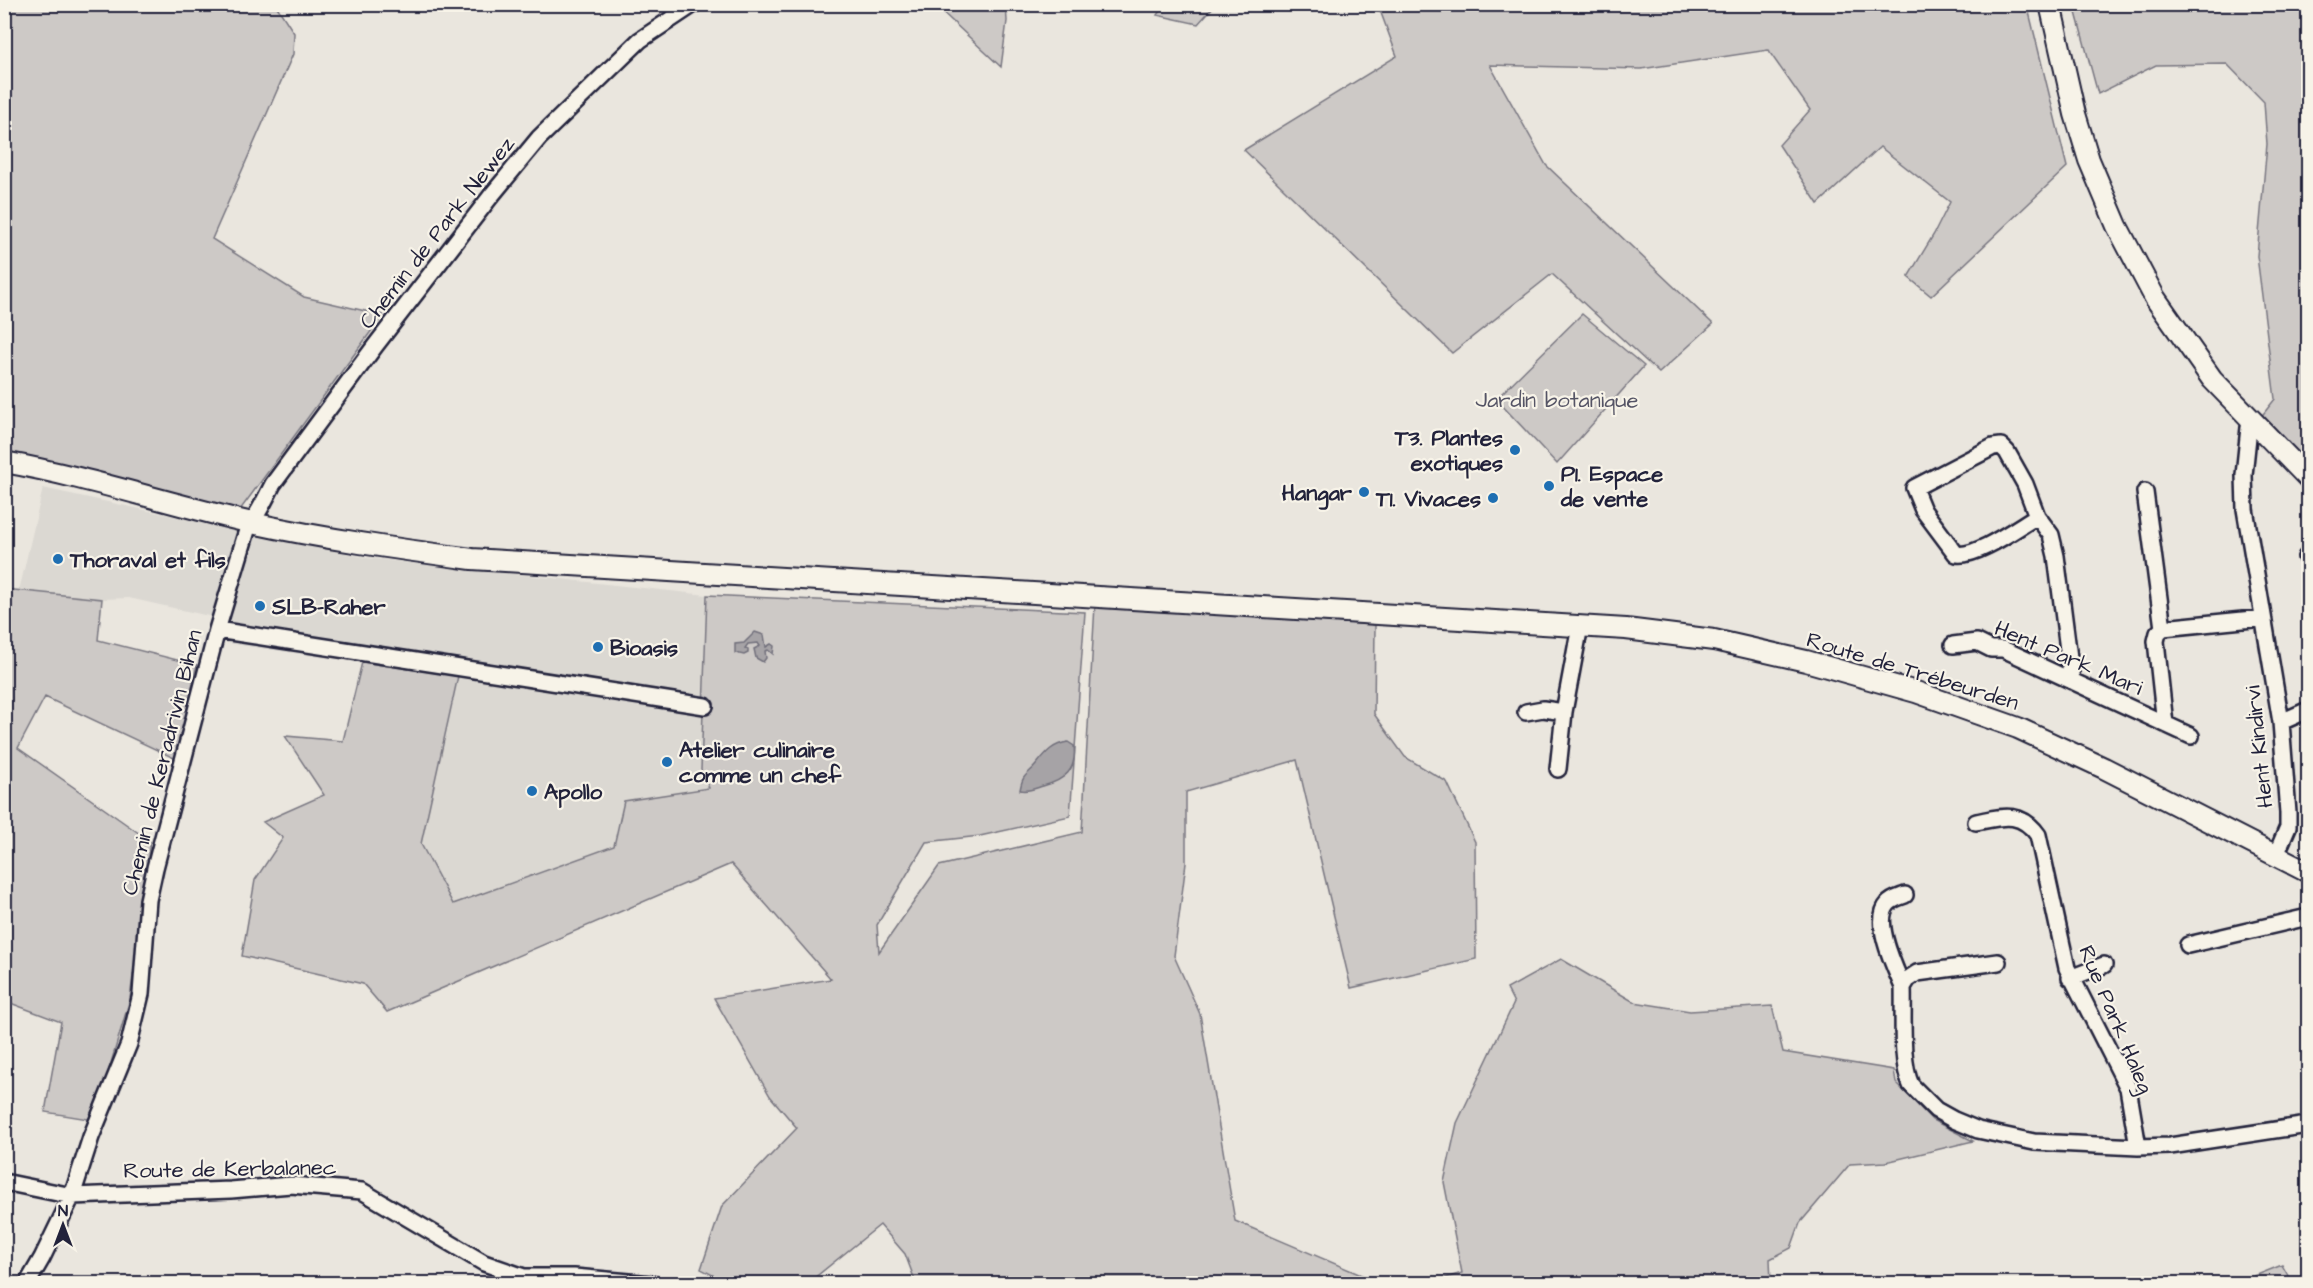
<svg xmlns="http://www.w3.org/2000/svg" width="2313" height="1288" font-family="'Architects Daughter',sans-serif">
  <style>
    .built { fill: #dbd8d2 }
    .green { fill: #cdc9c6; stroke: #787680; stroke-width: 1.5 }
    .water { fill: #a6a3a6; stroke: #716f7b; stroke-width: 1.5 }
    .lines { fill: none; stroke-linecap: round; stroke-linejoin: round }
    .minor-casing { stroke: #22223b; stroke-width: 20 }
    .major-casing { stroke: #22223b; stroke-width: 24 }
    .minor { stroke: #f7f3e8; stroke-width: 15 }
    .major { stroke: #f7f3e8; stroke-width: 20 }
    .poi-dot { fill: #1f6fb2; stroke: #f7f3e8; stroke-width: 2 }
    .labels { text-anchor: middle; stroke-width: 4.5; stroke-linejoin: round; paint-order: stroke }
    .street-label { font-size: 22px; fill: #22223b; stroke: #f7f3e8 }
    .park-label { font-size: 22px; fill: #555465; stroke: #f7f3e8 }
    .poi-label { font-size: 22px; font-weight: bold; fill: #22223b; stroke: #f7f3e8; text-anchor: start }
  </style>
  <rect width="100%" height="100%" fill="#eae6de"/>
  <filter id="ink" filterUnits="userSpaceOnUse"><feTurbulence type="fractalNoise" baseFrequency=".0167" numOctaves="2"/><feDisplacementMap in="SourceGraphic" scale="12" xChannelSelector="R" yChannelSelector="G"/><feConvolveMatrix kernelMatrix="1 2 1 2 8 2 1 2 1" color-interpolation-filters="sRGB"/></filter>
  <g filter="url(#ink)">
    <path class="built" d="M43,488L367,558L707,595L701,770L710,788L624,801L614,846L453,904L421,844L458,676L226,643L231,621L129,598L102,599L19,591Z"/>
    <path class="green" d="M2027,4L2067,167L1931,296L1908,277L1934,234L1950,202L1880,147L1818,204L1779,145L1810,110L1768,50L1641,69L1490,65L1546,165L1713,324L1659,373L1552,274L1452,353L1244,150L1397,56L1378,5Z
      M5,5H276L294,33L293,54L212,239L304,297L383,315L240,510L5,454Z
      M935,5H1006L1007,21L1001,67Z
      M1164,5V4L1215,5L1198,24L1157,15Z
      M2074,5H2308V466L2260,418L2275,399L2257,256L2267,144L2264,102L2227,64L2156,65L2098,94Z
      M1582,314L1644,366L1557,464L1496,399Z
      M4,589L102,599L98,640L197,665L176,759L45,697L18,748L150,841L130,999L94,1120L45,1112L61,1022L5,1001Z
      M707,595L1085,612L1070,816L980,836L926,842L877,925L879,952L939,866L1082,832L1095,605L1375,625L1374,714L1405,757L1447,782L1475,842L1476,959L1351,988L1297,760L1186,792V863L1174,956L1200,1014L1235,1221L1380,1283H916L905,1254L880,1225L808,1283H728L701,1269L722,1206L797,1128L770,1096L714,998L831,979L731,864L387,1012L363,984L242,956L255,880L283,838L263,822L324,795L285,736L343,741L362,662L458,676L421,844L453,904L614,846L624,801L709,788L701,770Z
      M1561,959L1634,1002L1690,1011L1772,1006L1783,1052L1894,1070L1896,1083L1932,1120L1973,1141L1886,1162L1850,1164L1800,1223L1791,1248L1770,1259L1771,1283H1429L1462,1273L1444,1182L1457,1123L1514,1003L1507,989Z
      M2282,1265L2292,1283H2237Z"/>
    <path class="water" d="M755,632L764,635L766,647L771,644L774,646L773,654L768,650L765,651L766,658L763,662L756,658L754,649L760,646L758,643L748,644L745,648L748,649V653L744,655L735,653V644L744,643Z
      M1068,742L1074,746C1077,770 1065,780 1043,786C1036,788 1028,792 1020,790C1023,773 1027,776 1036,765C1045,754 1052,744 1068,742Z"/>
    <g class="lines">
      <defs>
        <path id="minor" d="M2250,418L2244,475L2245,509L2281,722L2288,813V827L2276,855
          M2145,492L2163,628
          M2037,516C2018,527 1976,558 1956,554L1923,510L1914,488L1993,447L2001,446L2007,452L2025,484L2037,516L2051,535L2056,556L2072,681
          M2306,557L2308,560
          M217,630L705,706
          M1953,645L1977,642L1991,649H2003L2191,736
          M1526,712L1543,709L1564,712
          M2281,722L2308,710
          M2165,724L2156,641L2158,633L2163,628L2263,618
          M1558,769L1564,712L1580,626
          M1976,822C2002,817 2020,810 2038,835L2067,968L2128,1088L2138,1147
          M2188,945L2308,917
          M1998,962L1917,973L1908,979L1903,987C1904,1014 1900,1062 1911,1085L1936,1110L1954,1120L1978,1130L2034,1142L2138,1147L2170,1146L2308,1125
          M2070,978L2104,965
          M1903,987C1895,968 1872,921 1888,904C1892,899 1900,897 1905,895
          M4,1182L72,1196L231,1190L291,1185L362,1191L484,1263L524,1277H574L652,1284
          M27,1284L42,1258L72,1196L91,1137L129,1044L141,994L148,900L155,868L217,630L248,527C259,514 265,499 273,484L375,346L491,196L539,138L640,40L694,4"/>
        <path id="major" d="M2050,4L2075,114L2089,160L2117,226L2155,298L2212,379L2308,478
          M4,462C88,477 169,504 252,523C325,539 398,549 472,559L1626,629L1714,640L1806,661L1916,692L2018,728L2104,768L2308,872"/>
      </defs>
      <use href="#minor" class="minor-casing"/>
      <use href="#major" class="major-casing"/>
      <use href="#minor" class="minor"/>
      <use href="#major" class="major"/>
    </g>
  </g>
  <g class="poi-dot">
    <circle cx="1515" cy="450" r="6"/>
    <circle cx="1549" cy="486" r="6"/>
    <circle cx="1364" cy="492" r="6"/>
    <circle cx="1493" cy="498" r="6"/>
    <circle cx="58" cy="559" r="6"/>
    <circle cx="260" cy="606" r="6"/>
    <circle cx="598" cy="647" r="6"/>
    <circle cx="667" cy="762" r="6"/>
    <circle cx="532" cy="791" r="6"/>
  </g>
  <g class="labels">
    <g class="street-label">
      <text transform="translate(436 232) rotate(-52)" y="8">Chemin de Park Newez</text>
      <text transform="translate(2069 657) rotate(23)" y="8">Hent Park Mari</text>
      <text transform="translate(1913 670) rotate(17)" y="8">Route de Trébeurden</text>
      <text transform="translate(2258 747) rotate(-96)" y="8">Hent Kindirvi</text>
      <text transform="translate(161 762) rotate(-76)" y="8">Chemin de Keradrivin Bihan</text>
      <text transform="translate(2117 1019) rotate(67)" y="8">Rue Park Haleg</text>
      <text transform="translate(230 1168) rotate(-1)" y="8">Route de Kerbalanec</text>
    </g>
    <g class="park-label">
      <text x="1557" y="407">Jardin botanique</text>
    </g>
    <g class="poi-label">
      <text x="1503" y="445" text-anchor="end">T3. Plantes<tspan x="1503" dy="25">exotiques</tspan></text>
      <text x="1561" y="481">P1. Espace<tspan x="1561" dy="25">de vente</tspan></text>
      <text x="1352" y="500" text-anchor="end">Hangar</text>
      <text x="1481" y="506" text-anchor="end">T1. Vivaces</text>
      <text x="70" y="567">Thoraval et fils</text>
      <text x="272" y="614">SLB-Raher</text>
      <text x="610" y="655">Bioasis</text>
      <text x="679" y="757">Atelier culinaire<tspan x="679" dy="25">comme un chef</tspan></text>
      <text x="544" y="799">Apollo</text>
    </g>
  </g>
  <rect width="2313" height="1288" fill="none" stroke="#f7f3e8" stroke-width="24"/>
  <rect x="12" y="12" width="2289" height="1264" fill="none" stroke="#22223b" stroke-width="2" filter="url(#ink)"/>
  <g transform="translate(63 1225)" stroke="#f7f3e8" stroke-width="4.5" paint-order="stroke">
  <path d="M0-4.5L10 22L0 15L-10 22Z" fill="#22223b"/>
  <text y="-9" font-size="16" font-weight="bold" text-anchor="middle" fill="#22223b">N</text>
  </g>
</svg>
